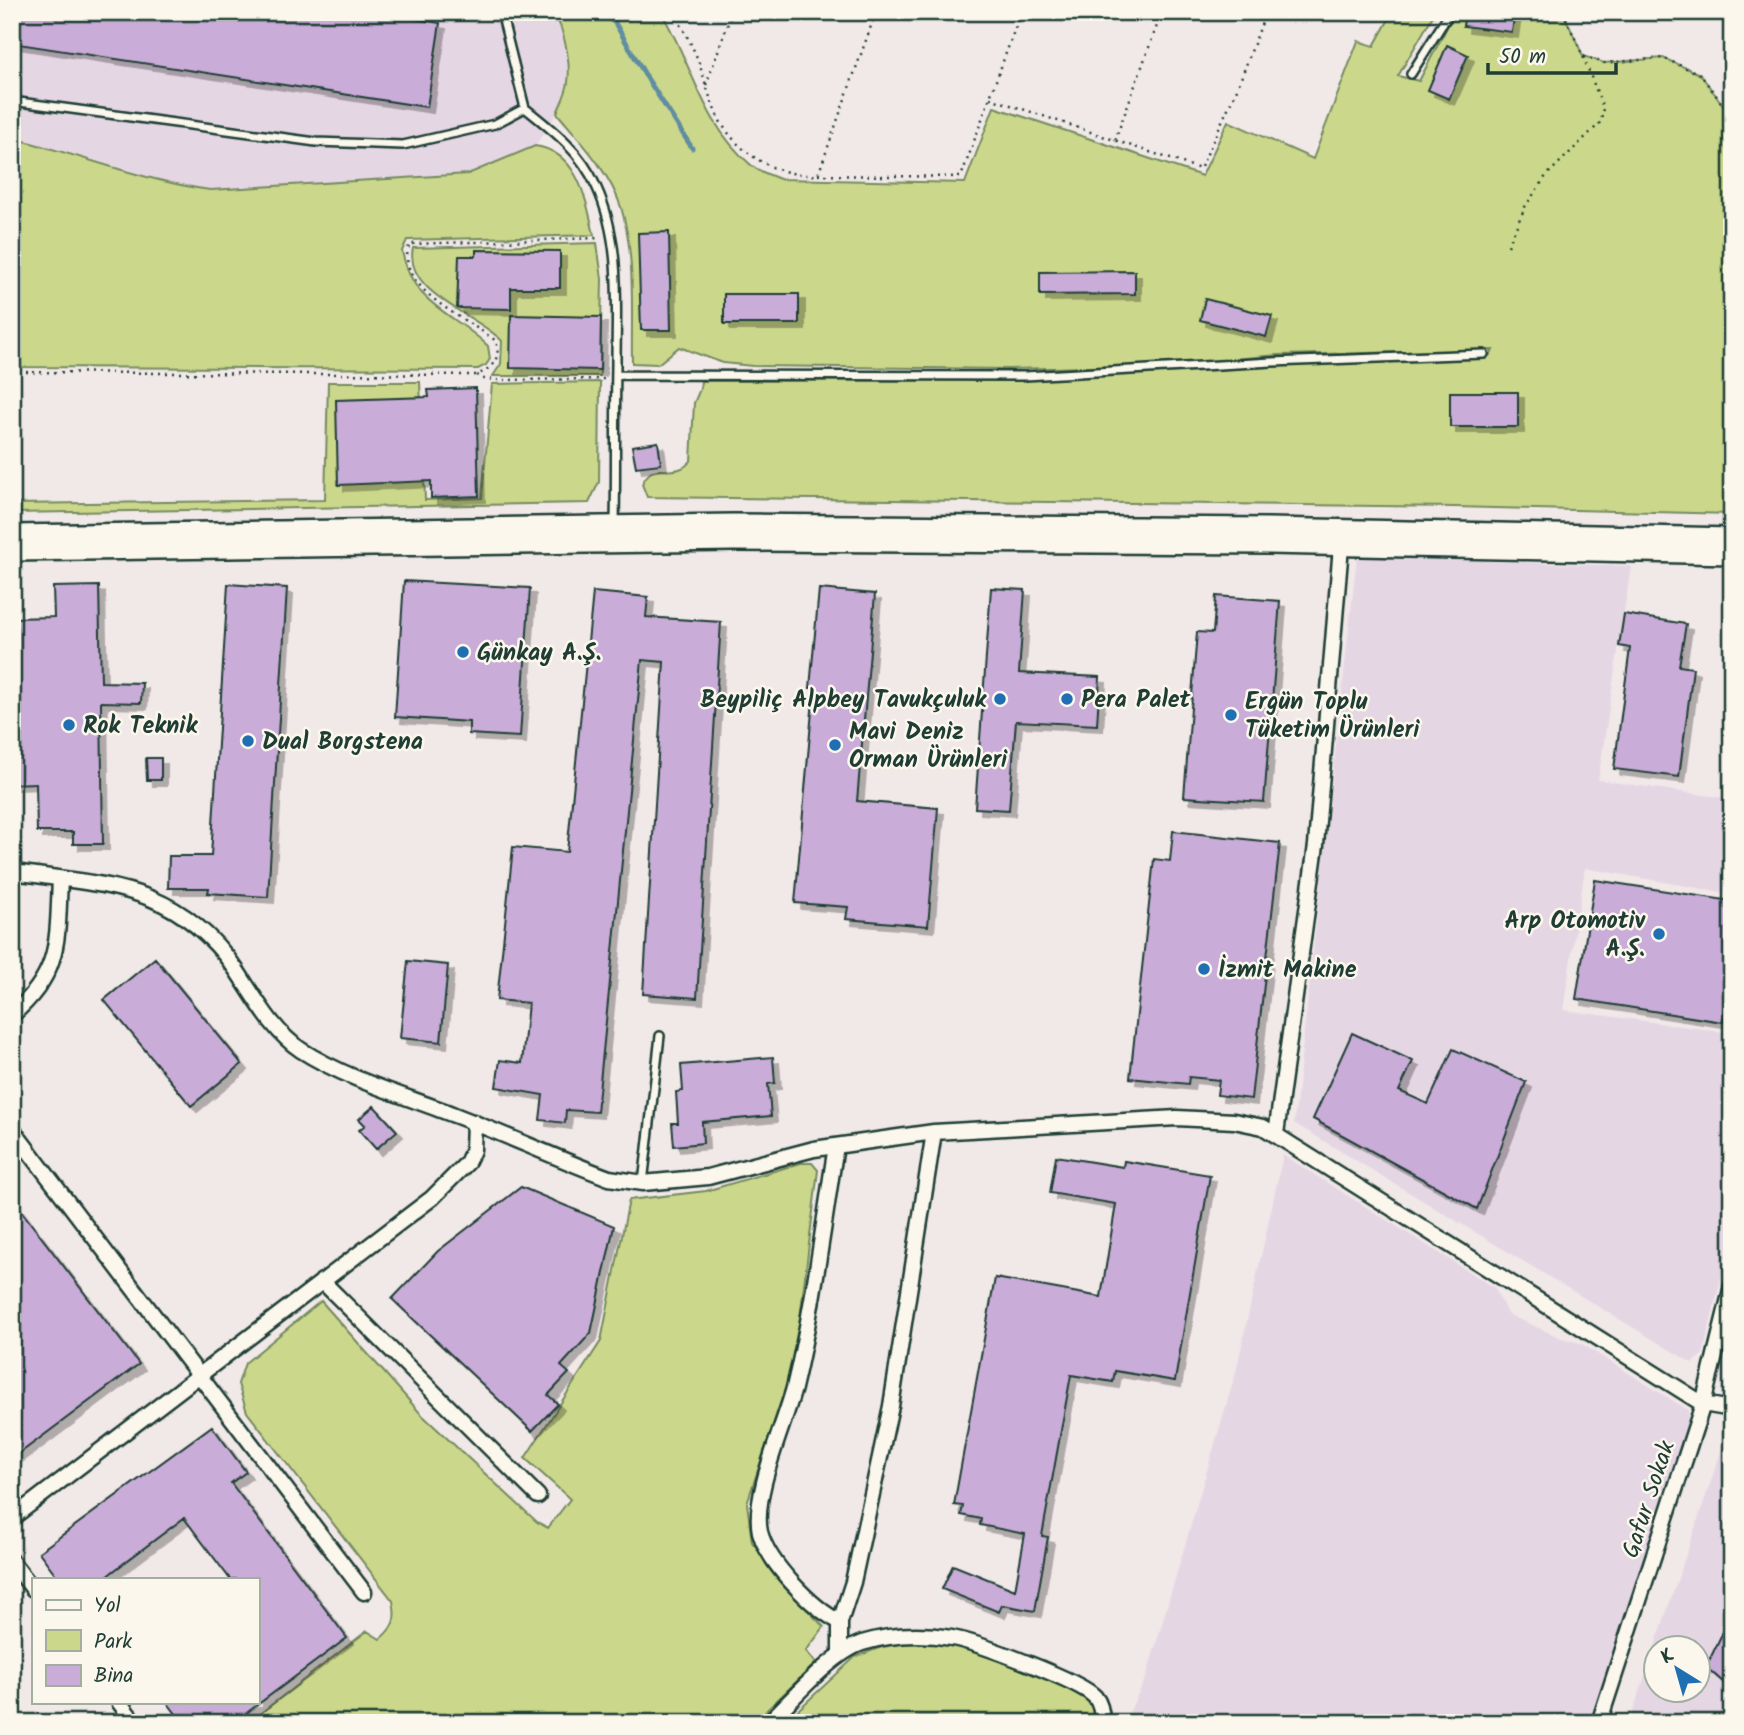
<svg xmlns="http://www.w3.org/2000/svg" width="1744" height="1735" font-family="Kalam,sans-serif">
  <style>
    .built { fill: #e5d6e4; fill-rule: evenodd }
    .green { fill: #cbd88b; stroke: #758a60; stroke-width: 2 }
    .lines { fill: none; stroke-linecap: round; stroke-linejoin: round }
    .stream { stroke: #608da1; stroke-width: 5 }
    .building { fill: #caacd9; stroke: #1f3d34; stroke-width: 2; filter: url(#shadow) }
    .lane-casing { stroke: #1f3d34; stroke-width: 12 }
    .street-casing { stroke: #1f3d34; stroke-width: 19 }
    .secondary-casing { stroke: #1f3d34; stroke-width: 24 }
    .path { stroke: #1f3d34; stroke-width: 2.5; stroke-dasharray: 2 5; stroke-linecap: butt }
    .lane { stroke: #fbf7ec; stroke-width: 7 }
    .street { stroke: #fbf7ec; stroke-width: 14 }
    .secondary { stroke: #fbf7ec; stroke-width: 19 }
    .poi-dot { fill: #1f6fb2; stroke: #fbf7ec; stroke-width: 2.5 }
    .labels { text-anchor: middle; stroke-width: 5; stroke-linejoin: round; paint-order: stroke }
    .poi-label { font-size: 24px; font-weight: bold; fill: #1f3d34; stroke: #fbf7ec; text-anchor: start }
    .street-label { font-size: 24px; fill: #1f3d34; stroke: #fbf7ec }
  </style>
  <defs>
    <filter id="shadow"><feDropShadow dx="6" dy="6" stdDeviation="0" flood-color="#0004"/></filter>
  </defs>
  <rect width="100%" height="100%" fill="#f1e8e8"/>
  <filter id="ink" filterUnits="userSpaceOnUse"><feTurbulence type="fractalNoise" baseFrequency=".0143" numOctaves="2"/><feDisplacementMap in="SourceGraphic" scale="14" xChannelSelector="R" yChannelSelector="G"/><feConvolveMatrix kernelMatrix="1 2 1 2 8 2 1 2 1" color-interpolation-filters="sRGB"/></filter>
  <g filter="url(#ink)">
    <path class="built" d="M12,12H553L561,23L565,43L568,81L557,113L535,146L468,174L210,190L181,186L58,149L12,138Z
      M1357,557L1631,566L1598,780L1732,799V894L1585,868L1563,1010L1732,1033V1230L1703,1354L1692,1363L1294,1123Z
      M1283,1155L1495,1288L1507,1314L1561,1338L1580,1343L1688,1410L1689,1429L1591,1723H1124L1146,1678L1236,1372Z
      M1730,1425H1732V1723H1629ZM1656,1648H1698V1690H1656Z"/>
    <path class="green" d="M553,12H661C693,65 701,122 751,165C758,171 770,175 780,179L965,183L994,107L1202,176L1228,121L1313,159L1358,41L1374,46L1393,12H1435L1398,76L1419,81L1455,12H1563L1583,56L1604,63L1663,58L1700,74L1732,117V514L1455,507L647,497L642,484C653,460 665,476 682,468C686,467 688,463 691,461L694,403L700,389L701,381L1022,380L1490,355L1493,350L1278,355L1169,365L1009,369L753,366L723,363L679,347L658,364L632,363C631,312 636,256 621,207C609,171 581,142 557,113C561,103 567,92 568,82C571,62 564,28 553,12Z
      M12,138C78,154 143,181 210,190L468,174L535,146C578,152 586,199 594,235L407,240L402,251C412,305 453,312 488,346L490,359L486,365L478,369L12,367Z
      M597,243L602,279L600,376H493L501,364L502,341C478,315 403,293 413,248Z
      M328,382H420L425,500L482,498L492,384L600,382L599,482L589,503L12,513V504L325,500Z
      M801,1163H812L818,1170L795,1359L747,1503L752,1542L794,1596L824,1627L806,1651L816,1663L753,1723H248L367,1631L380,1639C394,1627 397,1619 393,1601L247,1412L238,1384L245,1363L321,1301L421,1414L537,1522L548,1528L570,1499L525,1458L601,1341L629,1200L706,1191Z
      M927,1641L979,1650L1073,1686L1093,1703L1099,1723H784L855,1657L887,1645Z"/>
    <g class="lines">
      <path class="stream" d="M599,12L615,23L647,78L692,148"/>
    </g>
    <path class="building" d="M12,12H372L440,23L427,107L12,43Z
      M1465,12H1515L1512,32L1463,26Z
      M1447,45L1468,55L1449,99L1428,90Z
      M669,232L671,330H641L638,233Z
      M476,250L560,251V288H511V309L457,308L459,256H476Z
      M1135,271V294L1040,295V272Z
      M724,294H799V324H724Z
      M1205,299L1272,316L1266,337L1200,320Z
      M511,315L601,317L600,370L510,368Z
      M476,388L479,496L431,498V481L338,485L336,400L429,397L428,390Z
      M1450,392H1518V427H1450Z
      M658,442L661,464L636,467L632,446Z
      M404,581L530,588L520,737L469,734V722L395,717Z
      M228,584L287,588L268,897L208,893L209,888H168L169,856H211Z
      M99,586L101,682L142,683L141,703L101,702L103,844H73V832H37L36,783L12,784V618L54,617L53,587Z
      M991,588L1025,590L1019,673L1100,677L1097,725L1016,721L1009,810L975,808Z
      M819,589L875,594L857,801L938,808L928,926L846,919L848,907L795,903L814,688H810Z
      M593,592L648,597L646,617L721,622L697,998L643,994L664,662L642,660L597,1112L566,1110L565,1123L540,1120L543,1095L496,1087L500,1060L522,1063L528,1003L497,1000L513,847L567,852Z
      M1216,596L1280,601L1264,802L1184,797L1197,632L1213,633Z
      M1624,614L1686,624L1679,666L1693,668L1679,777L1614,769L1630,648L1619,646Z
      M146,758H161V780H147Z
      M1173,831L1280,843L1251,1099L1217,1095L1219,1080L1189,1077L1188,1084L1130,1078L1154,859L1170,861Z
      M1595,880L1732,901V966L1723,1022L1576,999Z
      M155,958L242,1064L191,1106L104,1000Z
      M408,961L448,965L441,1042L400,1038Z
      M1352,1033L1413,1061L1399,1091L1428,1104L1453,1049L1526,1082L1477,1209L1313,1119Z
      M773,1057L775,1083L768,1084L771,1116L702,1122L703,1143L674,1146L672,1123H678L676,1092L683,1091L681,1065Z
      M374,1106L397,1131L376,1149L359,1130L365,1125L359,1119Z
      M1056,1156L1123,1167L1124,1161L1210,1175L1175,1381L1115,1371L1113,1382L1071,1375L1042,1536L1048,1537L1035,1611L1002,1605L999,1612L942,1589L953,1565L1015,1590L1025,1534L980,1525L981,1519L961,1515L963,1506L954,1505L995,1278L1101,1297L1116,1204L1050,1193Z
      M521,1187L614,1226L591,1333L561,1366L569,1373L548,1395L558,1404L532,1431L392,1299L438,1251Z
      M12,1199L139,1364L12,1459Z
      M212,1426L246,1472L231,1483L347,1638L233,1723H183L167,1702H257V1579H230L184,1518L103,1579H59L39,1552Z
      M1732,1613V1690L1706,1667Z"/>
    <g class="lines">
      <defs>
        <path id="lane" d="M1411,74L1450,12
          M12,101L316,142L403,145L495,124L525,108L501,12
          M525,108C554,131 581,152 596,186C622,241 616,306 616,365C615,418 616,471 615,524
          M616,375L1025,376L1272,362L1484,354
          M643,1183L660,1036"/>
        <path id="street" d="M12,870L21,873C112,886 177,886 235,968C254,996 273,1032 301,1050C348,1080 406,1096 457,1116C509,1136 558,1159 609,1178L643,1183L708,1177L814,1149L934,1132L1177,1118L1234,1121L1263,1127L1703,1404L1732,1409
          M12,1015C62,972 57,939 60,879
          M12,1129L364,1592
          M1276,1134L1316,845L1341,546
          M836,1146C823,1227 813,1309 794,1388C784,1426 752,1495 760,1532C768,1563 812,1608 840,1622
          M322,1281L538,1496
          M12,1518L432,1198L467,1163L473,1150L474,1122
          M12,1562L33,1589
          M840,1654V1622L853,1582L891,1406L934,1132
          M119,1702L135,1723
          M768,1723C792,1700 832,1653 862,1643C891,1634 922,1633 952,1638C976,1642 1081,1681 1095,1697C1101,1704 1102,1714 1102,1723
          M1599,1723L1703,1404L1732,1286"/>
        <path id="secondary" d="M12,535L733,524L1269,528L1732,538
          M12,551L733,541L1268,544L1732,554"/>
      </defs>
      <use href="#lane" class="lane-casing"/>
      <use href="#street" class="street-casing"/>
      <use href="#secondary" class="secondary-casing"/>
      <path class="path" d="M673,12C683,28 691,43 698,60C705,80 710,102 720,121C741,156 778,177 818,175L876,12
        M1563,12L1583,56L1604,63L1663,58L1700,74L1732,117
        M706,85L732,12
        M990,98L1200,169L1237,89L1266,12
        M1115,140L1162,12
        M818,175L961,177L1021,12
        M1508,246L1525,207L1546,176L1601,122L1603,108L1583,56
        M12,372L477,375C494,367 501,358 496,341C471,321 391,287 410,244L601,238
        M477,375L484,379L498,380L605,379"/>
      <use href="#lane" class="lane"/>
      <use href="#street" class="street"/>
      <use href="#secondary" class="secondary"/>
    </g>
  </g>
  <g class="poi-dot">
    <circle cx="463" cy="652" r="7"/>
    <circle cx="1000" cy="699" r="7"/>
    <circle cx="1067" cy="699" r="7"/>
    <circle cx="1231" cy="715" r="7"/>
    <circle cx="69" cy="725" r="7"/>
    <circle cx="248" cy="741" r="7"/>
    <circle cx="835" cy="745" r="7"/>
    <circle cx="1659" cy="934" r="7"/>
    <circle cx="1204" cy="969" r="7"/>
  </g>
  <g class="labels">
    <g class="poi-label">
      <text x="477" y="660">Günkay A.Ş.</text>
      <text x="986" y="707" text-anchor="end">Beypiliç Alpbey Tavukçuluk</text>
      <text x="1081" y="707">Pera Palet</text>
      <text x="1245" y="709">Ergün Toplu<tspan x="1245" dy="28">Tüketim Ürünleri</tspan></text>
      <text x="83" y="733">Rok Teknik</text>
      <text x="849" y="739">Mavi Deniz<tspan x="849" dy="28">Orman Ürünleri</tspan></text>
      <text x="262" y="749">Dual Borgstena</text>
      <text x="1645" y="928" text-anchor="end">Arp Otomotiv<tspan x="1645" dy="28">A.Ş.</tspan></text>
      <text x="1218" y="977">İzmit Makine</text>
    </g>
    <g class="street-label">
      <text transform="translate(1648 1499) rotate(-72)" y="8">Gafur Sokak</text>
    </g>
  </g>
  <rect width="1744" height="1735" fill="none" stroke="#fbf7ec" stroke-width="42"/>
  <rect x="21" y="21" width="1702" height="1693" fill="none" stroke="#1f3d34" stroke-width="2.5" filter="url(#ink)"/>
  <rect x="32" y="1578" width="228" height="126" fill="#fbf7ec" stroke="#a3ada2" stroke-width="2"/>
  <rect x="46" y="1600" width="35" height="10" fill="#fbf7ec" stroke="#a3ada2" stroke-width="2"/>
  <text x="94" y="1612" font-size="21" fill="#1f3d34">Yol</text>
  <rect x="46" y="1630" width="35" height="21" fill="#cbd88b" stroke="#a3ada2" stroke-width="2"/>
  <text x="94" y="1648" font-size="21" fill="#1f3d34">Park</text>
  <rect x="46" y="1665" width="35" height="21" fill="#caacd9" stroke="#a3ada2" stroke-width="2"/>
  <text x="94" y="1682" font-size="21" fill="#1f3d34">Bina</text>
  <g transform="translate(1677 1669) rotate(323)"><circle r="33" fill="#fbf7ec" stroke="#a3ada2" stroke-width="2"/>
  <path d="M0-5L12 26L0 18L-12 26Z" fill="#1f6fb2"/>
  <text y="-10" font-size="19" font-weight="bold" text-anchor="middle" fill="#1f3d34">K</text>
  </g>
  <path d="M1488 63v10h128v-10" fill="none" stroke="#1f3d34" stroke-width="3.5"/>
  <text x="1499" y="63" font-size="21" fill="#1f3d34" stroke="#fbf7ec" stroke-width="5" paint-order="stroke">50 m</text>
</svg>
